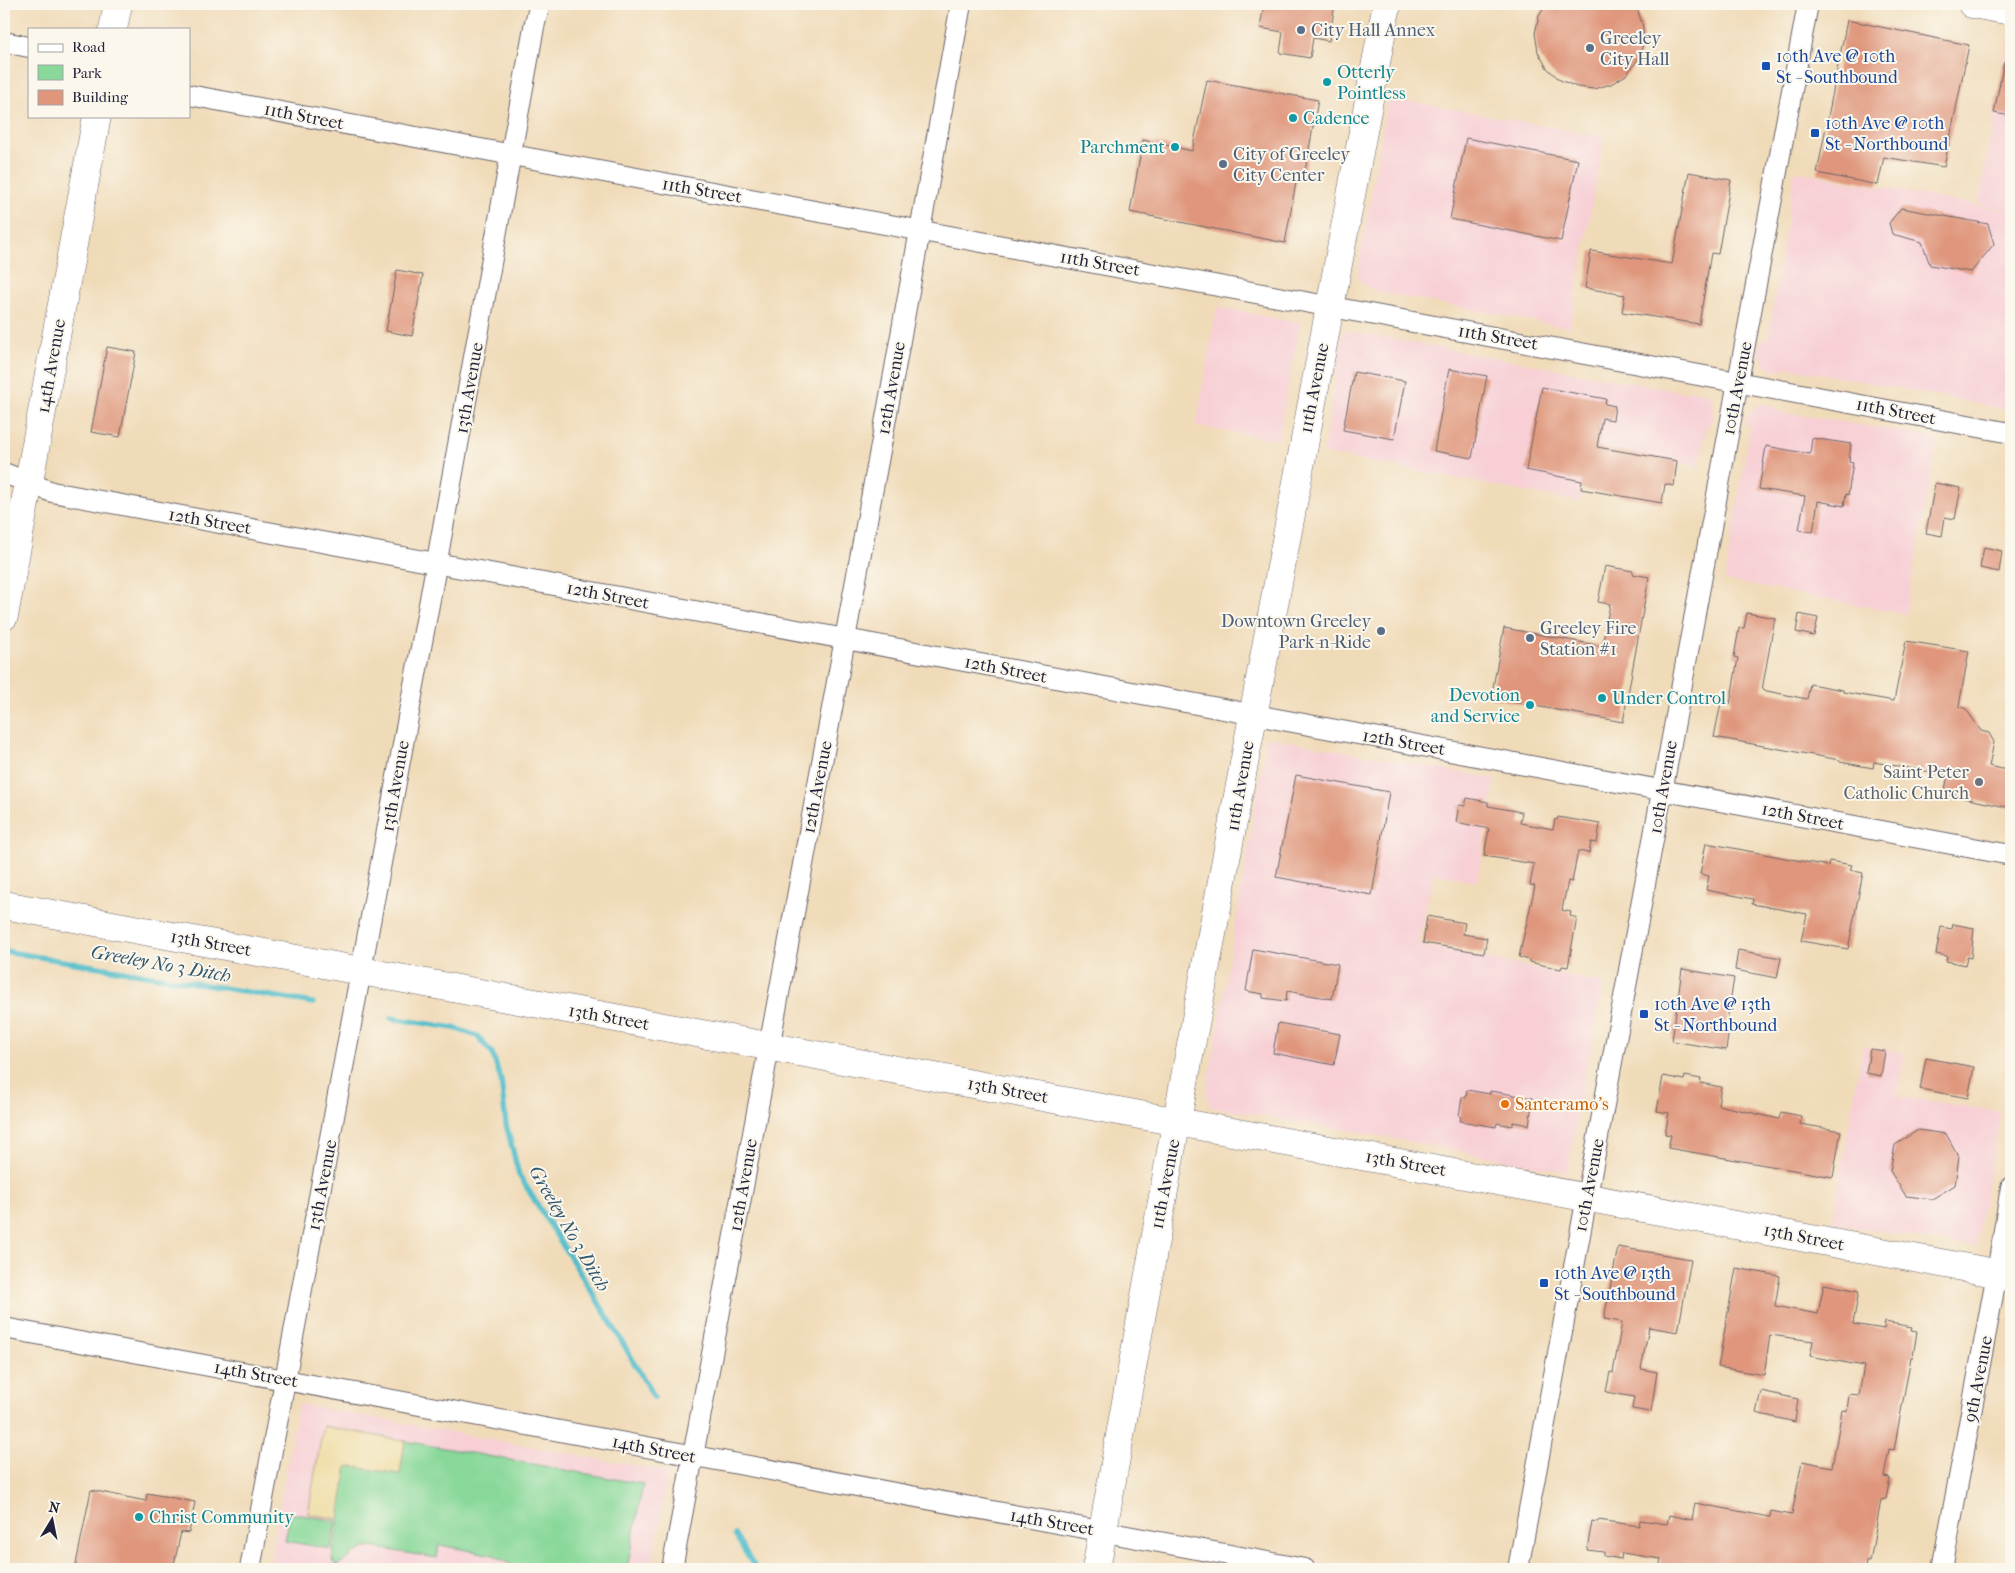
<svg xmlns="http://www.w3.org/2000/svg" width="2015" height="1573" font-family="'IM FELL French Canon',serif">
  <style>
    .built { fill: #f7cfd5 }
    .green { fill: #87d899; stroke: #547d6a }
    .sand { fill: #eeda9e; stroke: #887e6c }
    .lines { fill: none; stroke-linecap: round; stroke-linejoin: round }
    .stream { stroke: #50bdca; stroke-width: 5.5 }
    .building { fill: #df967b }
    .street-casing { stroke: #6a6367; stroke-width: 22 }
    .secondary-casing { stroke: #6a6367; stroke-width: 29 }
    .primary-casing { stroke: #6a6367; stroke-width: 29 }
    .street { stroke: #fff; stroke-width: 20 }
    .secondary { stroke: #fff; stroke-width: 28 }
    .primary { stroke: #fff; stroke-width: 28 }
    .service-dot { fill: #5c6f8a; stroke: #fbf7ec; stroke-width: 2 }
    .transit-dot { fill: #1a4fb4; stroke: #fbf7ec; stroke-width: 2 }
    .culture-dot { fill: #0f9aa8; stroke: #fbf7ec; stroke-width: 2 }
    .worship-dot { fill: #6b7280; stroke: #fbf7ec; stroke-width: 2 }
    .food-dot { fill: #e8710a; stroke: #fbf7ec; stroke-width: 2 }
    .labels { text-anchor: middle; stroke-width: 4; stroke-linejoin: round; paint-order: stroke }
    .service-label { font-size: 18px; fill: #4e5e75; stroke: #fbf7ec; text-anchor: start }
    .transit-label { font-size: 18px; fill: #164399; stroke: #fbf7ec; text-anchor: start }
    .culture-label { font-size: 18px; fill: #0d838f; stroke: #fbf7ec; text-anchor: start }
    .street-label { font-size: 18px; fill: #22223b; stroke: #fbf7ec }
    .worship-label { font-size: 18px; fill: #5b616d; stroke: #fbf7ec; text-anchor: end }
    .food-label { font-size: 18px; fill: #c56008; stroke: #fbf7ec; text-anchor: start }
    .water-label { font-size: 19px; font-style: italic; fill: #32586d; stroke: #fbf7ec }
  </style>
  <rect width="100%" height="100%" fill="#fbf7ec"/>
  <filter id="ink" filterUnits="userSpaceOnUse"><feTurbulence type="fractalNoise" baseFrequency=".02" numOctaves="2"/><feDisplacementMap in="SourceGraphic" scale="10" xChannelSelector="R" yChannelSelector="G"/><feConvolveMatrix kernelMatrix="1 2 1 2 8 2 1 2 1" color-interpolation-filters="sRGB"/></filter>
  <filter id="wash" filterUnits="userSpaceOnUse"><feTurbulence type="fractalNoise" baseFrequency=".0096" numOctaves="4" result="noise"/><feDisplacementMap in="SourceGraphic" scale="20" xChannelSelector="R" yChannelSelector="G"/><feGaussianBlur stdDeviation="1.12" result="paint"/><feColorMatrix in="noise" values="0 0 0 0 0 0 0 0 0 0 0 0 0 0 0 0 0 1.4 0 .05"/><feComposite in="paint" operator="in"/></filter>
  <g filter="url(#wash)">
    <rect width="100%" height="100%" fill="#f0dbb9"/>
    <path class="built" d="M2009,37L2011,38V211L1978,204Z
      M1388,97L1604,137L1570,328L1378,292L1363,284L1357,276Z
      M1795,171L2011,212V410L1786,367L1780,371L1771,369L1766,365L1758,352L1760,342L1768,338Z
      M1217,307L1300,323L1278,440L1196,426Z
      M1343,330L1688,393L1690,390L1701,391L1709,396L1713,404V411L1711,423L1706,427L1699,466L1597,448L1587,459L1579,502L1323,453Z
      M1763,403L1772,406L1776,411L1938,438L1905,614L1725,580L1750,428L1745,424L1747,417L1756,406Z
      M1267,737L1495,779L1477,882L1434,873L1418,944L1603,983L1567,1172L1381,1136L1211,1107L1206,1097Z
      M1863,1046L1905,1053L1897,1096L2001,1112L1975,1247L1832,1223Z
      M298,1404L668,1472L651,1569H269Z"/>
    <path class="green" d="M405,1441L643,1484L627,1569H519L494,1555L439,1545L437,1558L371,1547L362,1549L336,1566L332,1559L347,1466L400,1473Z
      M290,1513L336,1521L331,1549L285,1541Z"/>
    <path class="sand" d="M323,1426L405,1441L400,1474L347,1466L339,1519L308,1514Z"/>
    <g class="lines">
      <path class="stream" d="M4,951L313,1003
        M391,1018L454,1028L477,1036L492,1053L501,1080L506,1124L519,1175L613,1326L654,1397
        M735,1535L756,1569"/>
    </g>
    <g id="blocks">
      <path class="building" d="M1264,4H1335L1329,41L1313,38L1310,58L1280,53L1283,32L1260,28Z
        M1546,4H1633L1638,11L1643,27V45L1637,61L1626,75L1611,84L1594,89L1577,87L1560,80L1547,68L1538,52L1535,33L1539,16Z
        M1847,20L1969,45L1944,167L1884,157L1878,185L1817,173Z
        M2004,62L2011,63V116L1994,113Z
        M1207,80L1318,100L1304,177H1297L1285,243L1130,212L1143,140L1192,151Z
        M1466,138L1578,160L1561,241L1450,219Z
        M1689,172L1731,180L1718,254L1711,253L1699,324L1622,312L1625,295L1585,288L1591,251L1672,264Z
        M1901,208L1988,224L1994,244L1971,272L1930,265L1922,242L1892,234L1889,223Z
        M397,270L423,275L412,336L386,331Z
        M107,347L136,352L120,437L91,432Z
        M1449,369L1487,376L1472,458L1434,451Z
        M1354,372L1405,381L1394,439L1343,430Z
        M1542,387L1606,399L1605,404L1615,406L1613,420L1602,418L1597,447L1677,461L1674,486L1665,484L1662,503L1581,489L1582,481L1526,470Z
        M1812,438L1851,444L1849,462L1853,463L1848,495L1846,494L1844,506L1818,501L1813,532L1799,530L1805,496L1759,489L1766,446L1810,454Z
        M1935,483L1961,488L1955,519L1945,517L1942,536L1926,533Z
        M1984,547L2002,551L1999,572L1980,568Z
        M1605,566L1633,571V574L1649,577L1623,722L1491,698L1504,628L1602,646L1610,604L1598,602Z
        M1747,613L1775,618L1762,690L1807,699L1810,684L1843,690V692L1894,701L1906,641L1969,651L1959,706L1966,709L1981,731L1989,733L1994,742L1989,766L2011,771V808L1944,794L1948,775L1874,762L1873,768L1840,762V760L1714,737L1721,703L1730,704L1738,658L1734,657L1739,628H1744Z
        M1799,614L1818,618L1814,636L1796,632Z
        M1296,775L1389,792L1372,895L1276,877Z
        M1467,798L1488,802V806L1522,812L1520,823L1553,829L1555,819L1557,820L1558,817L1600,824L1597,843L1591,842L1589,853L1578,851L1572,882L1568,881L1562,910L1571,912L1570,916L1577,918L1568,967L1562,966L1561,969L1529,962V960L1519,957L1535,886L1530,885L1534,864L1484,856L1489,829L1456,822L1459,805L1465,806Z
        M1706,843L1828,866L1829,861L1852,865L1850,870L1863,873L1848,949L1801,941L1807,914L1752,904L1753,899L1706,890L1709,876L1700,874Z
        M1427,916L1465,923L1463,934L1487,938L1484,953L1423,943Z
        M1953,924L1974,928L1971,958L1967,957L1965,965L1946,961L1947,956L1936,954L1941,927L1952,929Z
        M1253,949L1338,964L1332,999L1287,991L1286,1001L1263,998V994L1246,991Z
        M1738,950L1781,958L1777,978L1735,970Z
        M1682,969L1734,978L1727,1021L1730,1022L1726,1050L1672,1041Z
        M1278,1023L1340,1034L1334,1065L1273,1053Z
        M1870,1049L1885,1051L1881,1076L1866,1073Z
        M1926,1058L1974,1067L1968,1098L1920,1089Z
        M1663,1076L1684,1080L1685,1076L1701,1079L1700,1083L1721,1087L1718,1105L1779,1119L1781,1112L1801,1116L1800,1124L1841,1131L1833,1177L1668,1148L1671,1135L1665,1134L1669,1113L1657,1111Z
        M1467,1090L1490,1094V1091L1533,1098L1529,1125L1513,1122V1126L1497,1123L1496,1127L1460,1121L1461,1117L1459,1116L1462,1097L1466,1098Z
        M1918,1130L1946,1134L1959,1157L1955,1185L1932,1199L1906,1196L1890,1171L1895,1145Z
        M1618,1247L1691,1259L1678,1332L1649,1327L1641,1369L1657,1372L1651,1412L1632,1409L1634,1397L1606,1392L1610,1372L1613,1373L1622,1322L1604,1319Z
        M1736,1268L1780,1276L1775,1306L1818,1314L1824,1284L1859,1291L1853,1324L1884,1329L1885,1322L1912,1327L1911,1330L1917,1331L1913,1357H1911L1894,1450L1889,1449L1884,1477L1890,1478L1886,1499L1881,1500L1870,1562L1867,1561L1866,1569H1659L1661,1559L1622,1553L1621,1559L1604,1556V1552L1587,1550L1592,1521L1598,1522V1520L1639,1526L1640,1520L1667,1524L1669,1515L1692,1520L1695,1503L1770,1517L1771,1511L1792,1515L1802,1461L1832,1467L1842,1410L1847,1411L1849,1394L1859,1395L1864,1366L1810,1356L1813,1341L1770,1335L1764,1375L1718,1367Z
        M1761,1391L1798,1399L1795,1422L1756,1413Z
        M91,1490L146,1501L147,1493L195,1502L189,1533L181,1532L173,1569H75Z"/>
    </g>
  </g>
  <g filter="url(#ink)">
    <use href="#blocks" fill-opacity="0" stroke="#6a6367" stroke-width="1"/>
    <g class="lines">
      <defs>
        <path id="street" d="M4,42L29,47
          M189,95L2011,433
          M4,473L52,492L2011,855
          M4,1328L1305,1569
          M250,1569L430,599L534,27L540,4
          M672,1569L884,429L961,4
          M1518,1569L1808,4
          M1942,1569L1997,1273L2011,1187"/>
        <path id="secondary" d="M113,29L118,4
          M4,616L97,116
          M4,905L2011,1276
          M1096,1569L1170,1157L1387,4"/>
        <path id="primary" d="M1972,4L2011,11"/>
      </defs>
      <use href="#street" class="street-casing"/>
      <use href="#secondary" class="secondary-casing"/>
      <use href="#primary" class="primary-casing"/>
      <use href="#street" class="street"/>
      <use href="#secondary" class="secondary"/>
      <use href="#primary" class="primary"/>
    </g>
  </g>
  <g class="service-dot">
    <circle cx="1301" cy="30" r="5"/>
    <circle cx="1590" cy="48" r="5"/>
    <circle cx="1223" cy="164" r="5"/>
    <circle cx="1381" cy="631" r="5"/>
    <circle cx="1530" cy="638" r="5"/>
  </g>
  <g class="transit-dot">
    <rect x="1761" y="61" width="10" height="10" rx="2.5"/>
    <rect x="1810" y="128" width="10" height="10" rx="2.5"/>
    <rect x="1639" y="1009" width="10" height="10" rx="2.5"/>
    <rect x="1539" y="1278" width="10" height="10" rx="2.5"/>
  </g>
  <g class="culture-dot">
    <circle cx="1327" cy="82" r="5"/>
    <circle cx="1293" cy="118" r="5"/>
    <circle cx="1175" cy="147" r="5"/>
    <circle cx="1602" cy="698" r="5"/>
    <circle cx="1530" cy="705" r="5"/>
    <circle cx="139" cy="1517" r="5"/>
  </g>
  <circle class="worship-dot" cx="1979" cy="782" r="5"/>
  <circle class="food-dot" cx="1505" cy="1104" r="5"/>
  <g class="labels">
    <g class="service-label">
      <text x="1311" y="36">City Hall Annex</text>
      <text x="1600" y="44">Greeley<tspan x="1600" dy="21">City Hall</tspan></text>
      <text x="1233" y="160">City of Greeley<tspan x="1233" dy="21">City Center</tspan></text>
      <text x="1371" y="627" text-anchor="end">Downtown Greeley<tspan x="1371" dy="21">Park-n-Ride</tspan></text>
      <text x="1540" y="634">Greeley Fire<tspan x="1540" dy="21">Station #1</tspan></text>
    </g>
    <g class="transit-label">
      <text x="1776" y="62">10th Ave @ 10th<tspan x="1776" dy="21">St - Southbound</tspan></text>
      <text x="1825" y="129">10th Ave @ 10th<tspan x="1825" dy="21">St - Northbound</tspan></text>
      <text x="1654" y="1010">10th Ave @ 13th<tspan x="1654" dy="21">St - Northbound</tspan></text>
      <text x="1554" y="1279">10th Ave @ 13th<tspan x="1554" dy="21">St - Southbound</tspan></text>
    </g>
    <g class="culture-label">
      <text x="1337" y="78">Otterly<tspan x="1337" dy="21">Pointless</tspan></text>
      <text x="1303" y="124">Cadence</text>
      <text x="1165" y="153" text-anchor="end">Parchment</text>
      <text x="1520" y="701" text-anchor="end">Devotion<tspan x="1520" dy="21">and Service</tspan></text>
      <text x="1612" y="704">Under Control</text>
      <text x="149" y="1523">Christ Community</text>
    </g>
    <g class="street-label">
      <text transform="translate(304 116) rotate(11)" y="6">11th Street</text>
      <text transform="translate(702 190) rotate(10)" y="6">11th Street</text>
      <text transform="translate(1100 263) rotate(10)" y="6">11th Street</text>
      <text transform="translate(1498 337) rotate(10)" y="6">11th Street</text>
      <text transform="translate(51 366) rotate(-80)" y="6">14th Avenue</text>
      <text transform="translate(469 388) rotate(-80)" y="6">13th Avenue</text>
      <text transform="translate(891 388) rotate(-80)" y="6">12th Avenue</text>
      <text transform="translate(1314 388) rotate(-79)" y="6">11th Avenue</text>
      <text transform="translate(1737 388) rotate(-79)" y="6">10th Avenue</text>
      <text transform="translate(1896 411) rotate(11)" y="6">11th Street</text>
      <text transform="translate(210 521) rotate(10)" y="6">12th Street</text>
      <text transform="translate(608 595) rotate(11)" y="6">12th Street</text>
      <text transform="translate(1006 669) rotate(11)" y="6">12th Street</text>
      <text transform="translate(1404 742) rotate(10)" y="6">12th Street</text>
      <text transform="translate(395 786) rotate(-80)" y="6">13th Avenue</text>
      <text transform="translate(1240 786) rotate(-80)" y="6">11th Avenue</text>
      <text transform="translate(817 787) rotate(-79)" y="6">12th Avenue</text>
      <text transform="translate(1663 787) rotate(-80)" y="6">10th Avenue</text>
      <text transform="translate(1803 816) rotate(11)" y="6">12th Street</text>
      <text transform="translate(211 943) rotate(10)" y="6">13th Street</text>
      <text transform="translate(609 1017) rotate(10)" y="6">13th Street</text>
      <text transform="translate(1008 1090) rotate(10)" y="6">13th Street</text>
      <text transform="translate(1406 1163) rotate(10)" y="6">13th Street</text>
      <text transform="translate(1165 1184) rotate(-79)" y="6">11th Avenue</text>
      <text transform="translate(322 1185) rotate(-79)" y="6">13th Avenue</text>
      <text transform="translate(743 1185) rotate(-80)" y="6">12th Avenue</text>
      <text transform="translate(1589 1185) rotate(-79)" y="6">10th Avenue</text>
      <text transform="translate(1804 1237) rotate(11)" y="6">13th Street</text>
      <text transform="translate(256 1374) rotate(10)" y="6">14th Street</text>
      <text transform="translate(1978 1379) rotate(-79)" y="6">9th Avenue</text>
      <text transform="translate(654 1449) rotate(11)" y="6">14th Street</text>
      <text transform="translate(1052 1522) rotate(10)" y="6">14th Street</text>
    </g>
    <g class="worship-label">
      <text x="1969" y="778">Saint Peter<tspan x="1969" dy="21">Catholic Church</tspan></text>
    </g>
    <g class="food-label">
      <text x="1515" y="1110">Santeramo's</text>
    </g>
    <g class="water-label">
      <text transform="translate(161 963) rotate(10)" y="7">Greeley No 3 Ditch</text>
      <text transform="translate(570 1228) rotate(60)" y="7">Greeley No 3 Ditch</text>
    </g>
  </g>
  <rect width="2015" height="1573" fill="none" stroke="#fbf7ec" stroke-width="20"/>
  <rect x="28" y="28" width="162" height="90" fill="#fbf7ec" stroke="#a4a2a5"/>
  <rect x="38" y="44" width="25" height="8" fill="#ffffff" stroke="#a4a2a5"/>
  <text x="72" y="52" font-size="15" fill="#22223b">Road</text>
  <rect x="38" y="65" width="25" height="15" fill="#87d899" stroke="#a4a2a5"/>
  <text x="72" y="78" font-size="15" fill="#22223b">Park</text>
  <rect x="38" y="90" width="25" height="15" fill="#df967b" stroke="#a4a2a5"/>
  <text x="72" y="102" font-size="15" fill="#22223b">Building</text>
  <g transform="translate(52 1520) rotate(10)" stroke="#fbf7ec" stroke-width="4" paint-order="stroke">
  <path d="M0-4L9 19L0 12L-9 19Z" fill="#22223b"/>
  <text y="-8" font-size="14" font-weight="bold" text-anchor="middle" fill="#22223b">N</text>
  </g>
</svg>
